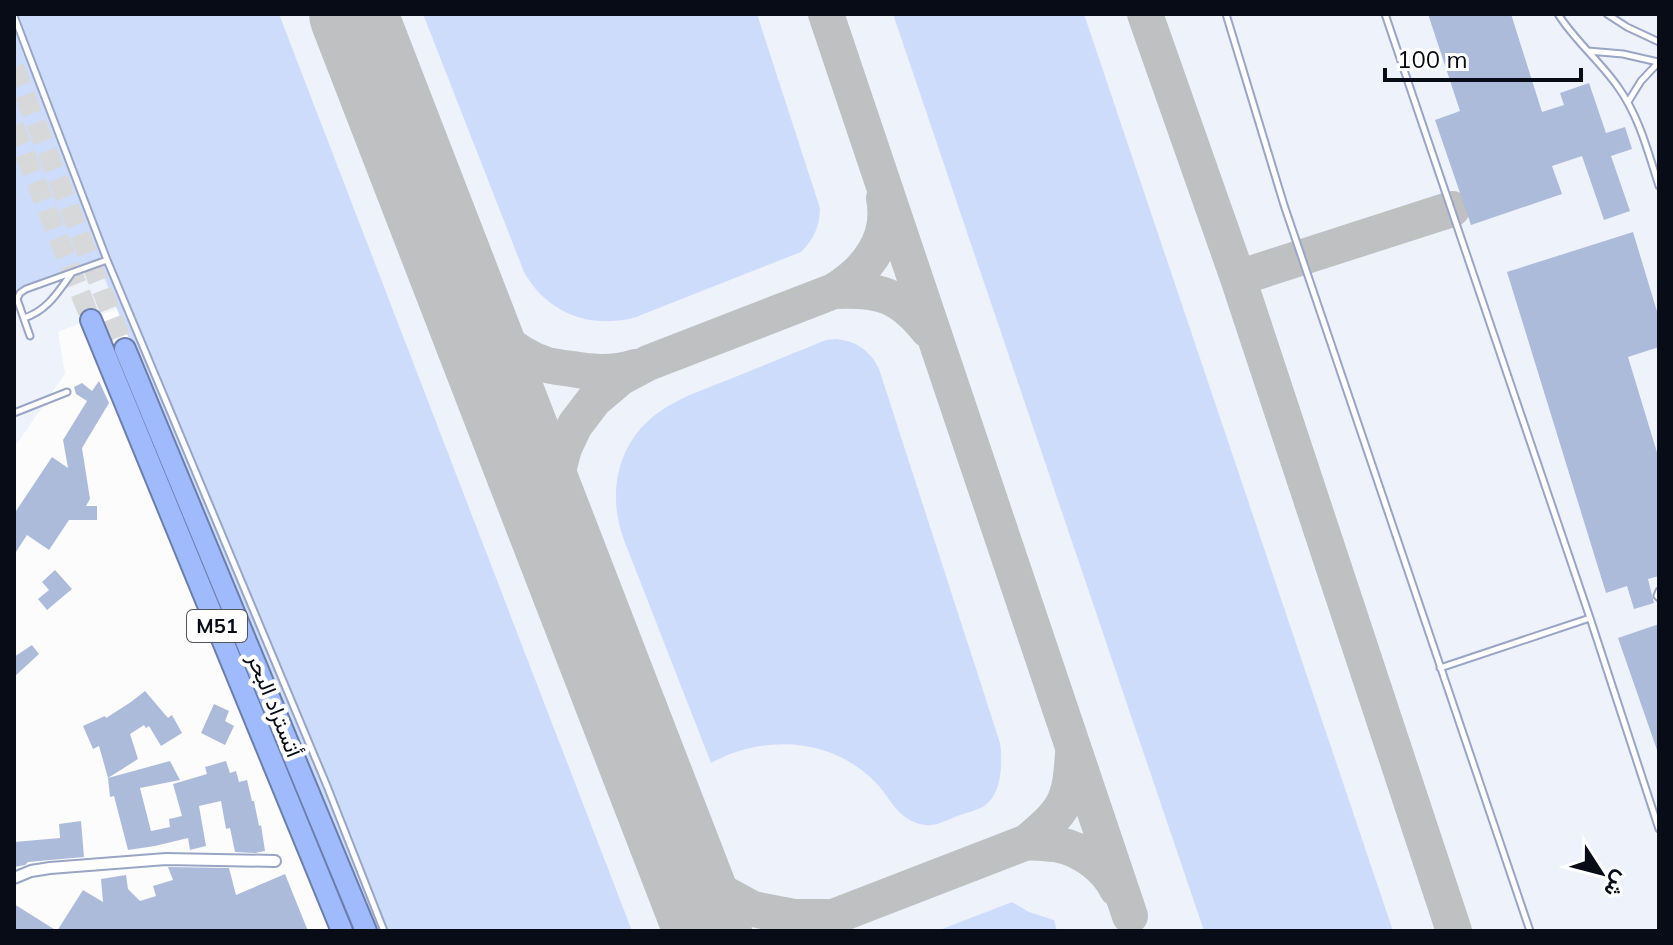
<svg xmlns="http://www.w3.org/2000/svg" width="1673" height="945" font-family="Mulish,Vazirmatn,sans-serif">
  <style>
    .built { fill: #eef2fa }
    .green { fill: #cedcfc }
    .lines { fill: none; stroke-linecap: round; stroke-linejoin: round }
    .taxiway { stroke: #bec0c2; stroke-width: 36 }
    .runway { stroke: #bec0c2; stroke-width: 88 }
    .building { fill: #adbbdb }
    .motorway-tunnel { stroke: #d7d8da; stroke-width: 20; stroke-dasharray: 20 10; stroke-linecap: butt }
    .service-casing { stroke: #98a5c5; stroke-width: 9 }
    .minor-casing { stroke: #98a5c5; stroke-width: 14 }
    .motorway-casing { stroke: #6b7eac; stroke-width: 24 }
    .service { stroke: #fff; stroke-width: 5 }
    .minor { stroke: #fff; stroke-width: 10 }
    .motorway { stroke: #a0bbfc; stroke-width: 20 }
    .labels { text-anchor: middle; stroke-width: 8; stroke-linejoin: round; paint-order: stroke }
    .shield { fill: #fff; stroke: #52555d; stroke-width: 2 }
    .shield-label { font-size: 20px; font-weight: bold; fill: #080c17 }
    .street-label { font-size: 22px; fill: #080c17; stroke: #fff }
  </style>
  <rect width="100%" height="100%" fill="#fcfcfc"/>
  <path class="built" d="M14,14H1659V931H376L120,307L58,332L65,374L14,448Z"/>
  <path class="green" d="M14,14H279L632,931H368L98,262L14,290Z
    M423,14H757L820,208C820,226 814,239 801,252L636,317C590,330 547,313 524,272Z
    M893,14H1084L1393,931H1204Z
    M836,339C856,341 870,350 879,369L1000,743C1003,761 1002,795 984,806C976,811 965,813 955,817C940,823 931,829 914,822C895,814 889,796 876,783C832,737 764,734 711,763L624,540C606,492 618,439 662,410C684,395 711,387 735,377C765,365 796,352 826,340Z
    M1012,902L1029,912L1054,920L1057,931H937Z"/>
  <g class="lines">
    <path class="taxiway" d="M826,14L1130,916
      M1145,14L1238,278L1454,931
      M1238,278L1452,209
      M834,291C867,271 892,239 884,198
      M461,292C481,322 511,354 547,365C555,367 564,368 572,369C594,373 614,374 635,367
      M572,579L554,516L558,471L564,448L575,425L594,400L620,378L648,363L834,291C879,289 899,294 928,330
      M1027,842C1065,810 1070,803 1073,753
      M676,849L718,890L753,909L794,917H833L1027,842C1038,843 1050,843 1060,845C1083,850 1107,868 1117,889"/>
    <path class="runway" d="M353,14L708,931"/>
  </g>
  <path class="building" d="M1428,14H1511L1542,112L1564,105L1560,93L1589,83L1606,133L1625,127L1632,149L1611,156L1630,211L1604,220L1582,156L1552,166L1562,194L1471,225L1435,120L1460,111Z
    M1633,232L1659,318V347L1628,357L1659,459V576L1648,579L1654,603L1634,609L1627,586L1606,593L1507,272Z
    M99,381L109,403L82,448L90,499L86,506H97V520H69L49,550L27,535L14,555V514L52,457L68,468L63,440L87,401L76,394L74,387L82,383L92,391Z
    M55,570L72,589L47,610L38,599L49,590L42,582Z
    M1659,624V749L1657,750L1618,638Z
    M32,645L39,654L14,677V657Z
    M145,691L168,718L172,715L182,733L161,746L149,726L146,728L144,725L130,734L138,759L108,778L170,761L180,780L140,788L151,831L170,827L169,819L182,816L173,784L207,774L205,767L226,761L230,773L236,771L239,782L247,780L252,801H254L259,826L261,825L265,851L255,853L235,852L230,828L226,829L221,801L199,806L206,846L190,850L188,838L155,846L128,850L114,796L110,797L108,778L99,746L93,749L83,726L105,716L106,718L131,702Z
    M214,704L229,711L225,721L234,726L225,745L201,733Z
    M81,821L84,857L28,862L25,865L14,867V842L60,838L59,824Z
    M168,867L229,868L236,895L285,874L308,931H14V904L57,931L83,890L103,902L101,879L126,875L128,889L140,901L156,896L153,886L173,880Z"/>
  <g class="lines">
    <path class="motorway-tunnel" d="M14,67L125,349
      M14,126L91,320"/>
    <defs>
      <path id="service" d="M1226,14L1284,205L1530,931
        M1385,14L1590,618L1659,829
        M1558,14C1575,41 1600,61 1618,87C1639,116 1648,152 1659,186
        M1607,14L1627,27L1659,42
        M14,16L107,260L327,786L384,931
        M1588,51L1623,54L1658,62
        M1628,102L1641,81L1658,63
        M24,318C47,311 58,292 71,274
        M30,336L17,299L20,293L26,289L107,260
        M14,413L67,392
        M1659,591L1657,596L1659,598
        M1440,668L1590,618"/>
      <path id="minor" d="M14,878L31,871L50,868L166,859L275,861"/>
      <path id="motorway" d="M91,320L342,931
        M125,349L366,931"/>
    </defs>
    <use href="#service" class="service-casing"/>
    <use href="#minor" class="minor-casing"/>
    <use href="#motorway" class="motorway-casing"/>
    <use href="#service" class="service"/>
    <use href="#minor" class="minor"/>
    <use href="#motorway" class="motorway"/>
  </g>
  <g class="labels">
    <rect class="shield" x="187" y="610" width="60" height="32" rx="6"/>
    <g class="shield-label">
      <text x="217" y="633">M51</text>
    </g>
    <g class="street-label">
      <text transform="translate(275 705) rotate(68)" y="8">أتستراد البحر</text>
    </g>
  </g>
  <rect width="1673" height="945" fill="none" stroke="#080c17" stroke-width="32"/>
  <g transform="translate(1601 873) rotate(126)" stroke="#ffffff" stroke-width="6" paint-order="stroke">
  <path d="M0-6L14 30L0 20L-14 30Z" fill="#080c17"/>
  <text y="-12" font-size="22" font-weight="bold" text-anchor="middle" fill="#080c17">ش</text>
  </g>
  <path d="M1385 68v12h196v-12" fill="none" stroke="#080c17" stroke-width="4"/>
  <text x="1397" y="68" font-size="24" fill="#080c17" stroke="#ffffff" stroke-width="6" paint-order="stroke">100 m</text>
</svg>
